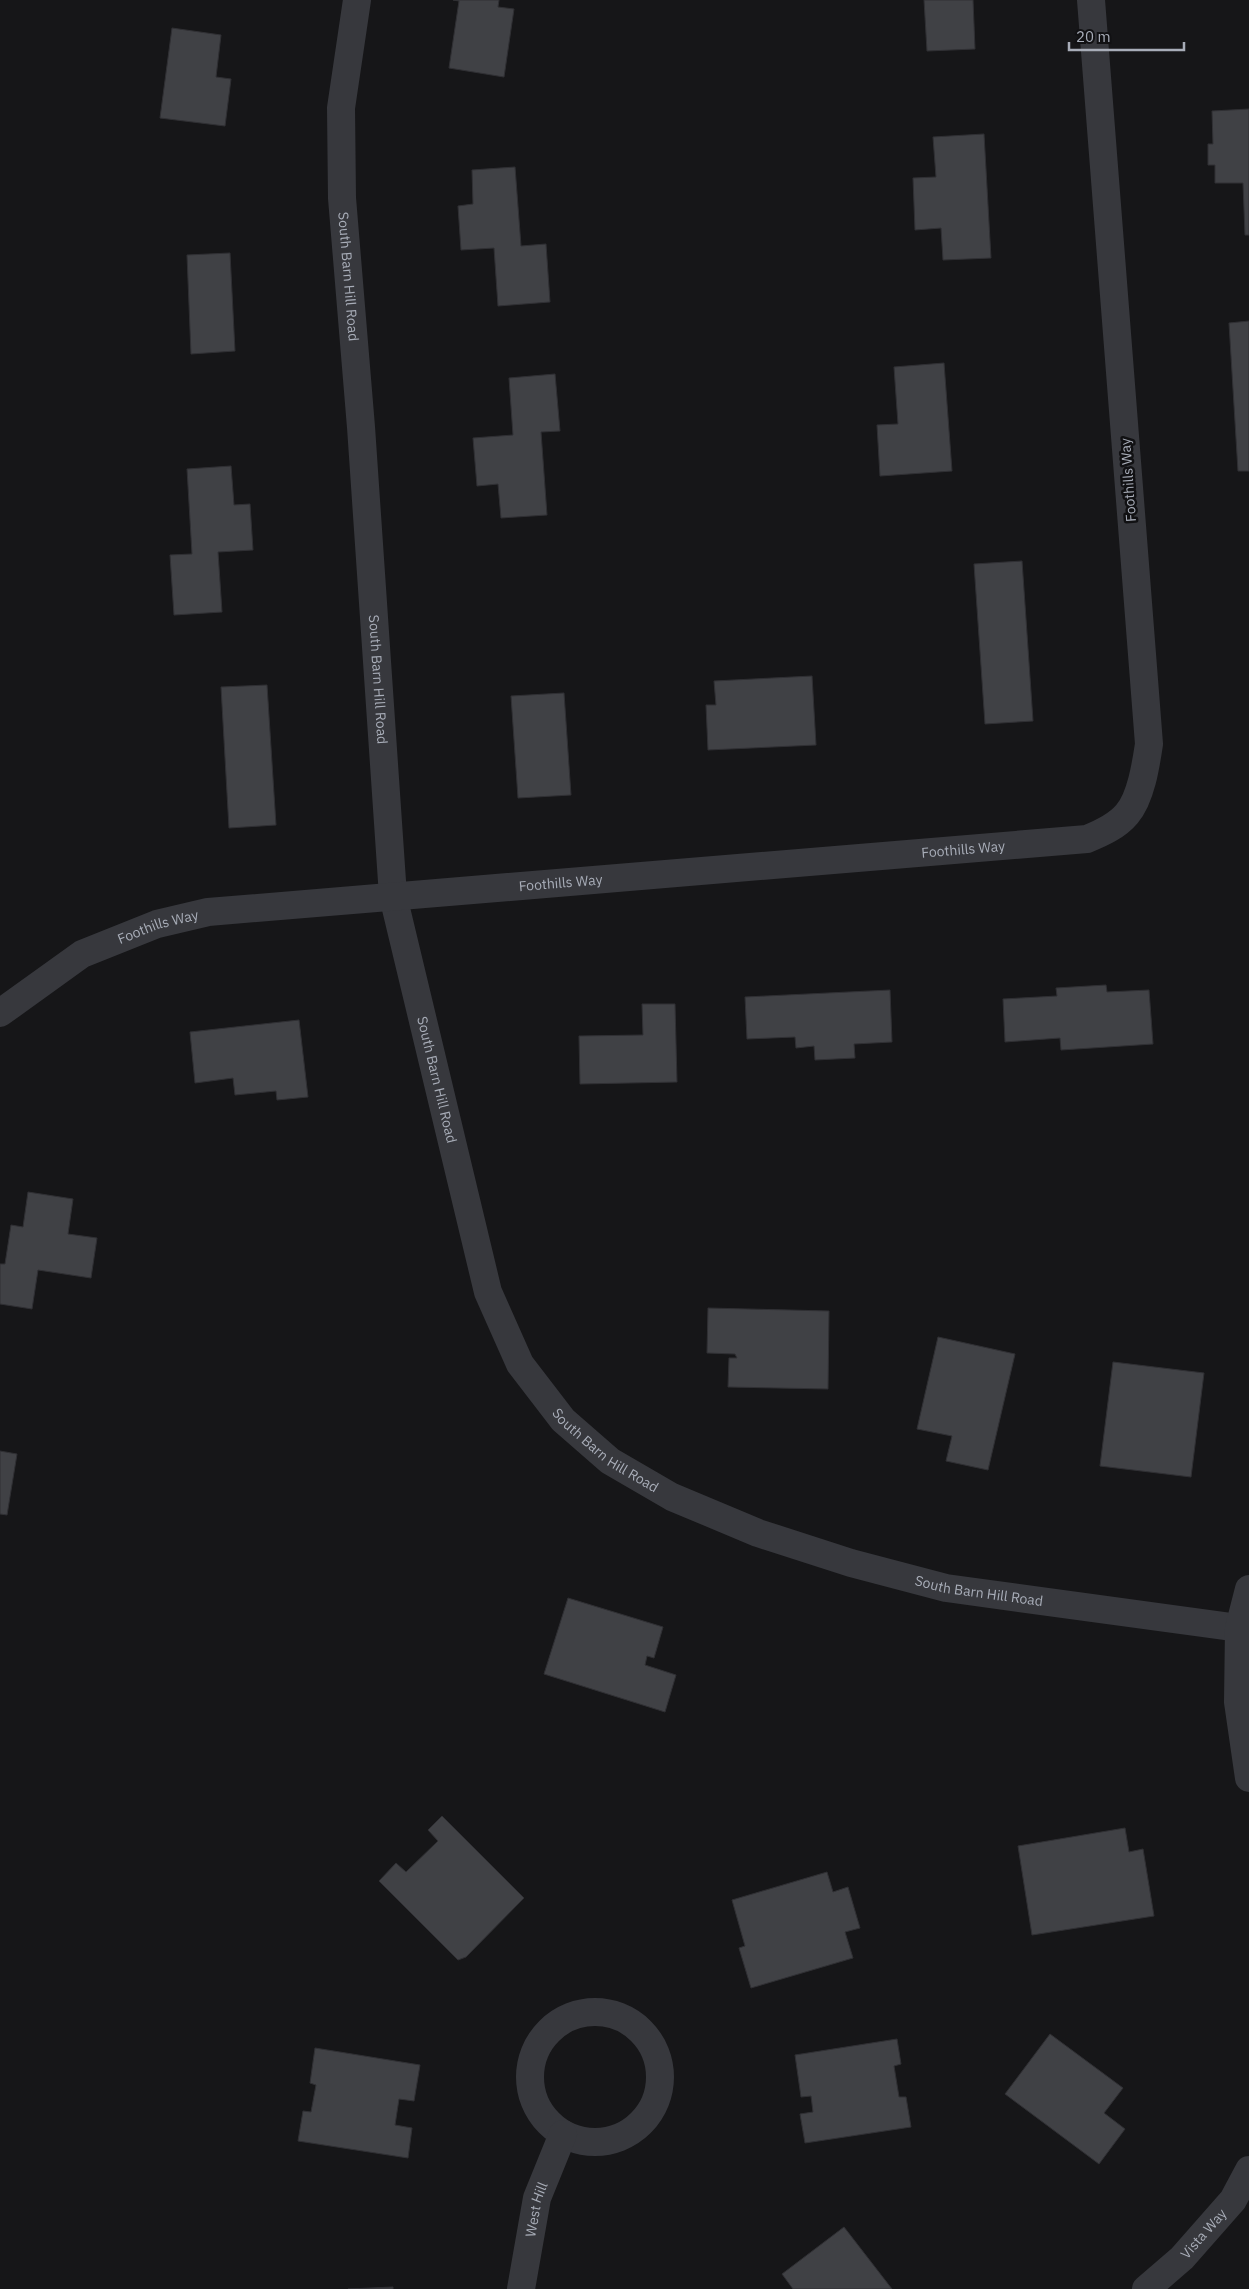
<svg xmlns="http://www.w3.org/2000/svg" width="1249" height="2289" font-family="'IBM Plex Sans',sans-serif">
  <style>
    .building { fill: #404145; stroke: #303034 }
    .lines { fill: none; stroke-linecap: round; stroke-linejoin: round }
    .street { stroke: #37383d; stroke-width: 28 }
    .labels { text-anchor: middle; stroke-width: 5; stroke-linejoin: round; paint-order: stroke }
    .street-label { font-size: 14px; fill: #a8adb8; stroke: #111113 }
  </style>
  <rect width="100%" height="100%" fill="#161618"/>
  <path class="building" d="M453,0H499L498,7L514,9L504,77L449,68L459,1Z
    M924,0H973L975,49L927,51Z
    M172,28L221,35L216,77L231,79L225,126L160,118Z
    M1249,109V235H1245L1243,183H1215V165H1208V144H1213L1212,111Z
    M984,134L991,258L943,260L941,228L915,230L913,178L936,177L933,137Z
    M515,167L521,246L546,244L550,302L498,306L494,248L461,250L458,206L473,204L472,170Z
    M230,253L235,351L191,354L187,255Z
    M1249,321V471H1238L1229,323Z
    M944,363L952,471L880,476L877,425L898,424L894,367Z
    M555,374L560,431L541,432L547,515L501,518L498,484L477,486L473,438L513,435L509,378Z
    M231,466L234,505L250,504L253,550L218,552L222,612L174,615L170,555L192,554L187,469Z
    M1022,561L1033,721L985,724L974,564Z
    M812,676L816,745L708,750L706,705H716L714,681Z
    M267,685L276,825L229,828L221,687Z
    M564,693L571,795L518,798L511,696Z
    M1106,985L1107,992L1149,990L1153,1044L1061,1050L1060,1038L1005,1042L1003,999L1057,996L1056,988Z
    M890,990L892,1042L854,1044L855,1058L815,1060L814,1046L796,1048L795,1037L747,1039L745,997Z
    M642,1004H675L677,1082L580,1084L579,1036L643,1035Z
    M299,1020L308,1097L277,1100L276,1091L235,1095L233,1078L195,1083L190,1032Z
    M28,1192L73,1199L68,1234L97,1238L91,1278L38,1270L32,1309L0,1304V1264H5L11,1225L23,1227Z
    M708,1308L829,1311L828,1389L728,1387L729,1358H737L735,1354L707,1353Z
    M938,1337L1015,1354L988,1470L946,1461L952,1436L917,1429Z
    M1113,1362L1204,1373L1191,1477L1100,1466Z
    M0,1451L17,1454L7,1515L0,1514Z
    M568,1598L663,1627L654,1658L647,1656L645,1665L676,1675L665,1712L544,1674Z
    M442,1816L524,1898L466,1957L458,1960L379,1881L396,1863L406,1872L438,1841L428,1830Z
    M1125,1828L1129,1852L1143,1849L1154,1916L1032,1935L1018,1846Z
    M827,1872L833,1892L848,1887L860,1928L845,1932L853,1958L751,1988L739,1948L745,1946L732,1900Z
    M1050,2034L1123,2088L1104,2113L1125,2129L1099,2164L1005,2094Z
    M897,2039L901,2064L894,2066L899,2097H906L911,2127L805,2143L800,2114L813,2112L811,2096L801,2097L795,2055Z
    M315,2048L420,2065L414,2101L399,2099L395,2125L412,2128L408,2158L298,2141L303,2111L311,2112L316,2085L310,2083Z
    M844,2227L892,2289H793L782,2274Z
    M393,2287V2289H348Z"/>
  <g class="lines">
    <g class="street">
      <path id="s1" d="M357,0L341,108L342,198L361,427L393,896L488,1292L520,1364L563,1420L610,1461L672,1497L758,1533L851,1563L946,1588L1239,1628"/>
      <path id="s2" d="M0,1013L82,954L157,924L208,912L1087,839C1102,833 1117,826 1127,814C1141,798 1146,764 1149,744L1091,0"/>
      <path d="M1249,1589L1239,1628L1238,1702L1249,1778"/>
      <circle cx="595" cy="2077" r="65"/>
      <path id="s3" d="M521,2289L537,2198L563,2134"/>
      <path id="s4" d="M1146,2289L1182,2258L1233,2200L1249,2170"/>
    </g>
  </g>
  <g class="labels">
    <g class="street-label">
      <text dy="5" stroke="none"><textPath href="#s1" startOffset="278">South Barn Hill Road</textPath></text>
      <text transform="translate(1128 480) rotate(-94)" y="5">Foothills Way</text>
      <text dy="5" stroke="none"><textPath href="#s1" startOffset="682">South Barn Hill Road</textPath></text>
      <text dy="5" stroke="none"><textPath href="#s2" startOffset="992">Foothills Way</textPath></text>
      <text dy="5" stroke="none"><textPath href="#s2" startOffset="588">Foothills Way</textPath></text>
      <text dy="5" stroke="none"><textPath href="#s2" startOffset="182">Foothills Way</textPath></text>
      <text dy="5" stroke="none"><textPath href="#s1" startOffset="1088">South Barn Hill Road</textPath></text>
      <text dy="5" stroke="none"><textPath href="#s1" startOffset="1508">South Barn Hill Road</textPath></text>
      <text dy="5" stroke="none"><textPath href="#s1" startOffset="1912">South Barn Hill Road</textPath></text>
      <text dy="5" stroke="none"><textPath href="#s3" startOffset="81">West Hill</textPath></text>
      <text dy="5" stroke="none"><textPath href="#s4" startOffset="80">Vista Way</textPath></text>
    </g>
  </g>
  <path d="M1069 42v8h115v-8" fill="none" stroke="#a8adb8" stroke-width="2.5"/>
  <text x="1076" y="42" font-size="15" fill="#a8adb8" stroke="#111113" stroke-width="4" paint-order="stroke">20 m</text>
</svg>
